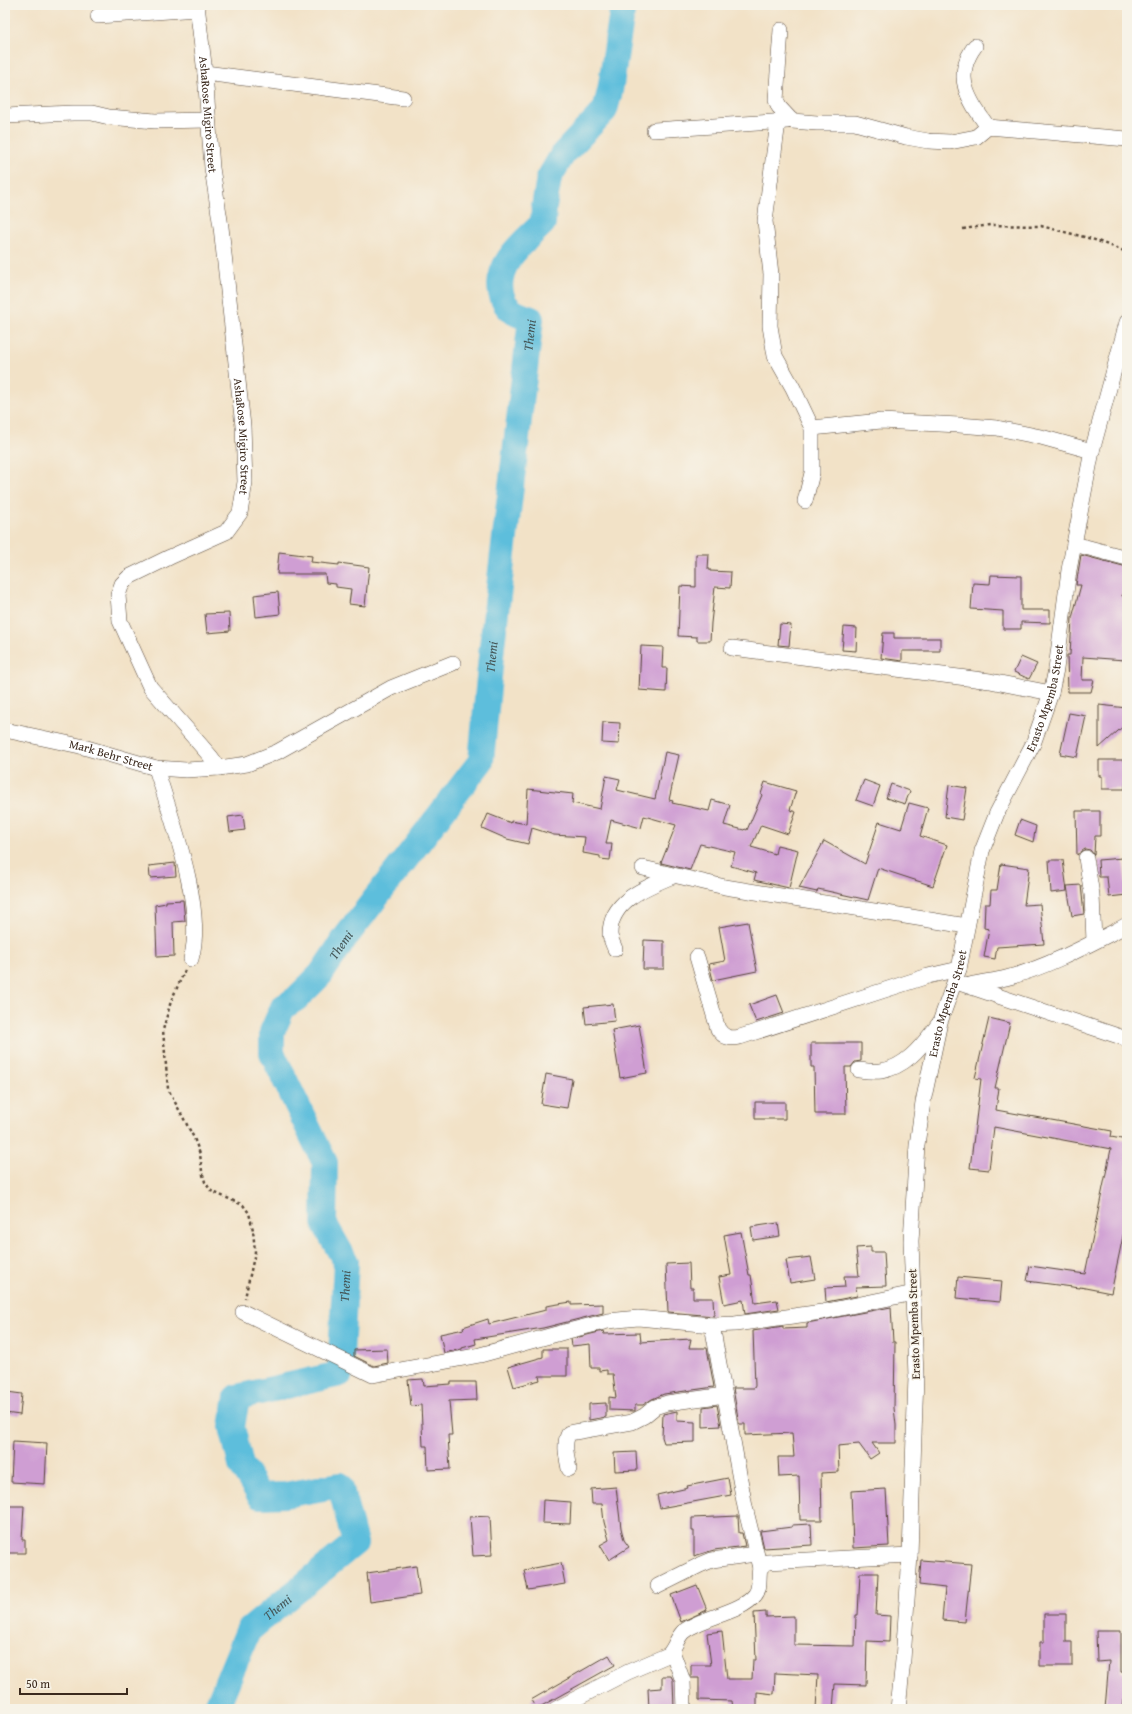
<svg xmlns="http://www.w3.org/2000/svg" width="1132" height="1714" font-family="'Gentium Book Plus',serif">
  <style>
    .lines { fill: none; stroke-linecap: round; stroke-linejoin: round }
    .river { stroke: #5dbedc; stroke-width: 26 }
    .building { fill: #cf9ed3 }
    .minor-casing { stroke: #564637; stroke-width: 16 }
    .path { stroke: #564637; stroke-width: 2.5; stroke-dasharray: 3 3; stroke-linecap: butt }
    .minor { stroke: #fff; stroke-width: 15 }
    .labels { text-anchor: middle; stroke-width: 3; stroke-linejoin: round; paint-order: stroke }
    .street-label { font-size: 12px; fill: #3b2a1e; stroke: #f7f3e8 }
    .water-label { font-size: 13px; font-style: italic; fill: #455657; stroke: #f7f3e8 }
  </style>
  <rect width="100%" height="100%" fill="#f7f3e8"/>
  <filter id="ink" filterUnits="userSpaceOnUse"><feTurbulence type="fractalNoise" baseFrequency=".025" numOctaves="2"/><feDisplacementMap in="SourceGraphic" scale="8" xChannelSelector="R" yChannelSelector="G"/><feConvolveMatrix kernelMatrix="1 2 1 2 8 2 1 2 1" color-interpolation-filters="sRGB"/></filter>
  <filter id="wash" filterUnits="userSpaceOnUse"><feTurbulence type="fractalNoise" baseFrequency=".012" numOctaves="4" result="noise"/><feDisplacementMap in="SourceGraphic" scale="16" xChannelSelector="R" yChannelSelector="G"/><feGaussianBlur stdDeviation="0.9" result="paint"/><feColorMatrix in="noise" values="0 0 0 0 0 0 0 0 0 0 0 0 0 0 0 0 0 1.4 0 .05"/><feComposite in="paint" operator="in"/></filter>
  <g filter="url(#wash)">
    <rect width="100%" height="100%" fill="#f2e2c7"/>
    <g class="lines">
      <path class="river" id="s1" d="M216,1709L248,1631L355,1543L340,1485L285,1495L260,1496L241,1465L232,1427L237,1397L340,1374L346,1262L324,1223L325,1163L272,1053V1032L283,1007L296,999L321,974L345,938L481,761L492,646L531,319C515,314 505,310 501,293C495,263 524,242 543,223L544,207L549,178L563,154L605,110L610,91L623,5"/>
    </g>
    <g id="blocks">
      <path class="building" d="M279,552L312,556L311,562L339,565V563L369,567L365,606L349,604L351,589L336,587V584L326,583L325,574H277Z
        M696,554H709L708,569H710V571L731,572L730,588L715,587L711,623L710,641H697V637L678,636L680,586L696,587Z
        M1081,555L1127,567L1122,596L1127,597L1125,660L1083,657L1082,680H1094L1091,692H1068L1067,655H1070L1072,618L1081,585H1076Z
        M991,575L1021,576V610H1050V623L1021,622V629H1003V611L971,609L973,583L990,584Z
        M278,592L280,614L256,617L254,595Z
        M229,613L230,631L207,633L205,614Z
        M780,624L791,625L789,646L778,645Z
        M844,627L857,628L856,651L842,650Z
        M883,633H894V638H940V651H902V661L881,658Z
        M641,646L663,647L662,668H667L666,692L639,690Z
        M1021,657L1037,664L1029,679L1014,672Z
        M1099,705L1127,708V723L1099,748Z
        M1069,713L1086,716L1077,757L1060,754Z
        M603,722L620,723L619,744L602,743Z
        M665,752L679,755L669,800L673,801L672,803L709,811L712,800L730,805L724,825L744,830L745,829L747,830L762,795L761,794L765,782L796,791L790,810L796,812L788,834L761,825L751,847L775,854L777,845L798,850L789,888L754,880L756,873L731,866L735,852L700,844L690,870L661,863L676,825L644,816L641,828L611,820L606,844H612L610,860L600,859V856L583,853L585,837L554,835L532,828L528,844L507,839L482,828L488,814L511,823V821L526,824L528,789L573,794L572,803L600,809L606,776L620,779L617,790L655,799Z
        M1099,760H1127L1125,789H1102V776H1099Z
        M864,780L880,786L873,806L856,800Z
        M891,784L910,791L905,804L886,798Z
        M949,785L967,788L962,820L945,817Z
        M909,803L928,808L920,836L947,845L933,886L878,868L868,900L818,889L817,892L799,888L824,841L865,864L879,822L901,829Z
        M1076,811H1100V836H1095L1094,855L1090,850L1085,849L1077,855Z
        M243,815L245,830L230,832L228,817Z
        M1020,820L1036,826L1033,842L1015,835Z
        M1123,858L1127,895L1109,897L1107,877H1099L1098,860Z
        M1049,860H1063L1067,891L1051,893Z
        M175,863L176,876L150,878L149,866Z
        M1001,864L1029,868L1024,905L1040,904L1044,944L997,947L995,959L984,957L989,929L984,928L985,904H990L991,890H997Z
        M1081,885L1084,914L1072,916L1067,886Z
        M183,900L185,921L173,922L174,956L157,957L155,905L166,903V901Z
        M748,922L757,971L713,980L709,964L725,961L719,927Z
        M644,940L664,941V969H643Z
        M777,995L784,1013L756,1022L749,1005Z
        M613,1004L615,1021L586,1024L584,1007Z
        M989,1018L1010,1023L995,1088H999L996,1110L1112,1131L1111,1137L1127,1140V1217L1111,1293L1080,1287V1288L1027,1281L1030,1266L1085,1274L1111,1149L994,1127L989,1170L970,1168L981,1079L975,1078Z
        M639,1025L647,1073L620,1078L612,1030Z
        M811,1043H861V1061L855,1062L851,1067H845L846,1114H815L814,1067H811Z
        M546,1074L572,1079L567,1108L541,1104Z
        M755,1102H785V1119H755Z
        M778,1223L780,1236L753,1240L751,1227Z
        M741,1232L749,1275H751L755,1303L777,1300L779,1309L745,1314L743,1300L724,1304L719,1277L731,1275L724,1235Z
        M871,1247V1252H884L886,1286L856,1287L857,1296L826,1302L825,1288L845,1287L844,1276H859L856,1248Z
        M811,1257L815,1279L790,1283L786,1260Z
        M689,1263L690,1288H693V1298H713L714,1316L668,1312L666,1264Z
        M958,1277L1002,1281L1000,1302L956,1298Z
        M571,1302V1305L603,1304V1313L543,1328L475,1339L476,1344L462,1348V1349L444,1353L440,1334L464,1329L463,1327L488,1319L489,1324L546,1310V1306Z
        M891,1307L893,1342H895L894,1408L896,1425V1443H872L879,1453L870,1459L859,1444L838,1446L839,1472L821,1473L822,1520H800L799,1476L779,1477L778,1457H794L792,1433L745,1435V1424H739L733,1388H754L755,1386L753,1331L783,1326V1329L807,1328V1323Z
        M603,1331L604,1334L640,1333L641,1342L691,1339L689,1348H707L714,1387L664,1394L652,1399L643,1405H635V1411L609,1410V1397L616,1398L613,1374H607V1370L599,1371V1368H591L590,1344L572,1346L571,1339Z
        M387,1349L388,1363L374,1366L354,1356V1350Z
        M543,1349H567V1376H539L540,1380L514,1387L508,1367L543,1357Z
        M423,1379L424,1386L451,1384V1382H476L477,1400L449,1401L452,1435H448L450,1469L428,1470L427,1446H423L421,1405L411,1406L408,1380Z
        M7,1392L22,1394L20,1415L5,1413Z
        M606,1403V1417L589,1420V1404Z
        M717,1405L721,1426L703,1427V1407Z
        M677,1411V1421L695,1422V1442L664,1443L662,1437L663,1414Z
        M13,1441L47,1443L45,1484L11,1482Z
        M636,1452L637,1470L615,1471L614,1453Z
        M728,1478L731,1495L660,1508L657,1495L688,1488L687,1486Z
        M616,1487L621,1528L624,1540L629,1547L609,1560L600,1545L609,1540L604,1522L602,1504H592L591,1489Z
        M886,1489L889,1546L853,1548L851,1491Z
        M543,1500L571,1502L570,1524L542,1523Z
        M5,1506H24L22,1540H25V1553H6Z
        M490,1516L492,1555L473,1556L470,1517Z
        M738,1516L739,1533H742L745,1546L714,1550L694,1556V1531H692V1518Z
        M811,1524L812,1545L764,1548L760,1531L792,1527V1525Z
        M921,1560L971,1564L965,1622L942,1620L945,1588L919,1585Z
        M561,1563L565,1584L528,1590L524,1570Z
        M416,1566L420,1595L370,1602L367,1573Z
        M860,1573H878L876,1615L890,1616L889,1642L867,1641L866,1685L835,1684L833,1709H816L818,1675L775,1673L774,1694L757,1692V1709H733L732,1701L699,1700V1678H691V1665H711L707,1633L722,1631L727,1679H752L753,1660H756L754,1613L766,1612V1617L794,1616V1645L855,1646L856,1615H858Z
        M697,1585L707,1610L681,1622L671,1595Z
        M1044,1614H1066V1642H1072V1666H1040V1642H1044Z
        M1096,1631H1121V1672L1127,1673V1700L1123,1699L1122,1709H1105L1109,1661L1097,1662Z
        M609,1655L615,1665L536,1709L531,1700Z
        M662,1676H671L673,1680L674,1709H649L648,1689L662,1688Z"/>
    </g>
  </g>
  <g filter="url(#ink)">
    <use href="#blocks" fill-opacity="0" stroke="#564637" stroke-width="1"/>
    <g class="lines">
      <defs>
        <g id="minor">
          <path id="s2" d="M197,5L205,73L212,168L221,227L243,426L245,482L240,513L226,532L170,557L129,577L122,584L118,595L120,621L150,687L211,757L219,768"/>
          <path d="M98,16L197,9"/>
          <path d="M781,30L776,100L779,107L792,121L817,123H855L906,137L928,141L950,142L976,137L988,127L1127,139"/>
          <path d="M975,46C952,77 969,100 988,127"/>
          <path d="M205,73L403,98"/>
          <path d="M5,116L73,113H92L109,117L155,121L208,120"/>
          <path d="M778,122L765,221L771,274L770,326L775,356L793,388L812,428V473L805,501"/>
          <path d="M654,130L787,121"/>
          <path d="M812,428L881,421L959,425L997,428L1041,437L1092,451"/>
          <path d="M1074,544L1127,558"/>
          <path d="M732,648L990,681L1051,693"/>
          <path id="s3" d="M5,730L80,746L156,768L186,770L219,768L247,764L277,752L391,688L453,663"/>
          <path d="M156,768C171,818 206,909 191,959"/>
          <path d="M1086,858L1092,895L1094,941"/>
          <path d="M643,868L725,887L967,926"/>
          <path d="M615,949C613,944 610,938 610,934C610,900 647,887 673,876"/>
          <path d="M697,957L718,1029C724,1038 730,1039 740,1037L928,976L959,969"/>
          <path d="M956,982L1127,1039"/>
          <path d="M970,985C982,982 994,981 1006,978C1046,968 1090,944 1127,925"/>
          <path d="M859,1070C866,1071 874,1072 881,1071C907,1067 923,1044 938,1025"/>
          <path d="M243,1312L373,1375L480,1355L564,1332L608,1321L638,1318L712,1325L735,1324L822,1312L914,1293"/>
          <path d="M712,1325L745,1507L760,1568"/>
          <path d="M569,1469C567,1458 563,1443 569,1433L632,1422L644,1416L655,1407L667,1403L725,1395"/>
          <path d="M658,1586L700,1565L712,1560L755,1554"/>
          <path d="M672,1651L683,1681L684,1709"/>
          <path d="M556,1709L628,1672L668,1655C675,1649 676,1639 683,1632C701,1617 741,1613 755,1595C761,1588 758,1577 760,1568L767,1562L910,1555"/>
          <path id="s4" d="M898,1709L903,1660L910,1555L916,1376L911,1241L917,1145L923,1102L940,1022L959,969L982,851L997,813L1033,744L1051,693L1056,669L1069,570L1092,451L1127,322"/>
        </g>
      </defs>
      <use href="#minor" class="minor-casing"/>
      <path class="path" d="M963,229L990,225L1041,226L1092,239L1127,252
        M185,970L171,1001L163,1030L168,1089L194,1138L200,1154L202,1171L205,1182L211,1191L243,1205L249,1213L253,1230L255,1252L245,1298"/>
      <use href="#minor" class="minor"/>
    </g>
  </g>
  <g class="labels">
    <g class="street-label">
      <text dy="4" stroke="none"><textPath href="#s2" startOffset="110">AshaRose Migiro Street</textPath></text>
      <text dy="4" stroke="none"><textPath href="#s2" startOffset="434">AshaRose Migiro Street</textPath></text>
      <text dy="4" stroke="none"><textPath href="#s4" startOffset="1033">Erasto Mpemba Street</textPath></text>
      <text dy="4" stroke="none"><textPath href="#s3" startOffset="109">Mark Behr Street</textPath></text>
      <text dy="4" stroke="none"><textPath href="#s4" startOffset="710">Erasto Mpemba Street</textPath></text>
      <text transform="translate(914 1324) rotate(-92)" y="4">Erasto Mpemba Street</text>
    </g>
    <g class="water-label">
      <text dy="5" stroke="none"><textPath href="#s1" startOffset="1708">Themi</textPath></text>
      <text dy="5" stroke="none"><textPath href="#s1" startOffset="1384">Themi</textPath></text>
      <text dy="5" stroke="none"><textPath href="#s1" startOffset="1048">Themi</textPath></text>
      <text dy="5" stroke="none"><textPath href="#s1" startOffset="663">Themi</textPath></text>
      <text dy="5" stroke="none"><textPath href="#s1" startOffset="122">Themi</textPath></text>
    </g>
  </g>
  <rect width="1132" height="1714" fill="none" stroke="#f7f3e8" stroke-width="20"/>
  <path d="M20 1688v6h107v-6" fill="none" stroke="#3b2a1e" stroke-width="2"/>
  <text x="26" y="1688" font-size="12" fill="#3b2a1e" stroke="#f7f3e8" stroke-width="3" paint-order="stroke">50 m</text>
</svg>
